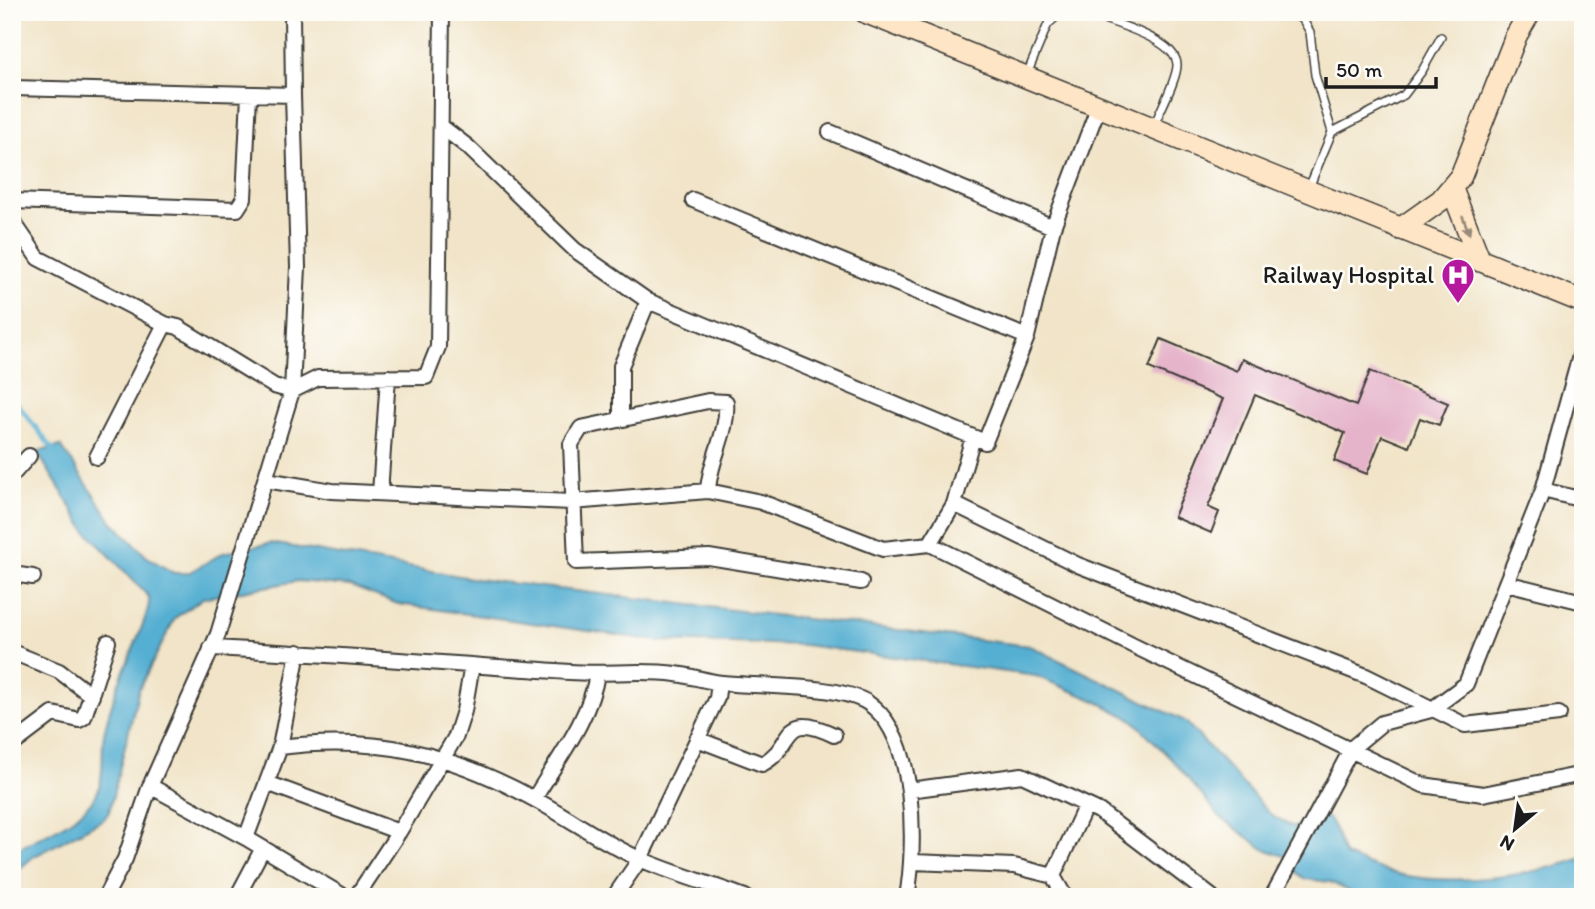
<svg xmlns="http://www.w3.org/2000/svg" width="1595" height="909" font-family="Itim,sans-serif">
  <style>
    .water { fill: #54afd2; stroke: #386677; stroke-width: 2 }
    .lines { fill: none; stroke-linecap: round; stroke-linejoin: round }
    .stream { stroke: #54afd2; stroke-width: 4.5 }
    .building { fill: #e5b3ca }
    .service-casing { stroke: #3c3a36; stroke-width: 10 }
    .minor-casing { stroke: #3c3a36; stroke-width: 18 }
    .secondary-casing { stroke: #3c3a36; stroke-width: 24 }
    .service { stroke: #fff; stroke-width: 7 }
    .minor { stroke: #fff; stroke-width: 14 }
    .secondary { stroke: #fee5c5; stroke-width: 21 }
    .oneway { fill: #988b79 }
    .labels { text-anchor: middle; stroke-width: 5; stroke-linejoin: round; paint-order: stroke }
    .poi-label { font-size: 24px; fill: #1c1c1c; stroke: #fdfcf7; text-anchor: end }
  </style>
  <rect width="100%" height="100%" fill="#fdfcf7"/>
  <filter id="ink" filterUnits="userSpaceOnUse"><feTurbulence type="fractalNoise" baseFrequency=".0143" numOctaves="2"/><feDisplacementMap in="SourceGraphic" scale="14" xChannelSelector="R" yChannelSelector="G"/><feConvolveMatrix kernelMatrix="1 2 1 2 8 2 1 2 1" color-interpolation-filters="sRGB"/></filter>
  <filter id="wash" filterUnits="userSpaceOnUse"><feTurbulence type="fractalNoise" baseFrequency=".00686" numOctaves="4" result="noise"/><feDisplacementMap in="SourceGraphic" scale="28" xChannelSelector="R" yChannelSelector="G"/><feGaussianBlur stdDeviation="1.57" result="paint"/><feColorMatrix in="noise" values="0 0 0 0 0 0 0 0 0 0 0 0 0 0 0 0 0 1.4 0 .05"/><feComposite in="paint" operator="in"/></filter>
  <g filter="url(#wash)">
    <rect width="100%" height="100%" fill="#f1e4c8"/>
    <path class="water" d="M61,446L112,521L147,557L174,573H188L223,553L271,543L477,579L1030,646L1185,721L1272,816L1294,827L1306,824L1321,813C1338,823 1336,841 1345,856C1365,863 1386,873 1407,876C1463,885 1529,876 1583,858V892L1556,897H1361L1330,882L1305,879L1295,871L1290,858L1264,849L1220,817L1174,762L1133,720L1096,701L1036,676L804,645L658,641L398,604L350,586L298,581L203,598L175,618L139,689L109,812L104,819L33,857L12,875V852C38,837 80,822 96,795C105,779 101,751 104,733C107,719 111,705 116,691C122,671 152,612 149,597L86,531L37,452Z"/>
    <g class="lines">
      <path class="stream" d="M12,397L55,452"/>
    </g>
    <g id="blocks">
      <path class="building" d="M1161,339L1237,371L1242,359L1356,406L1370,371L1448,403L1439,425L1420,418L1409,447L1382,436L1367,474L1334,461L1345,433L1255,395L1208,507L1219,512L1211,533L1174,517L1223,399L1149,368Z"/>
    </g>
  </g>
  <g filter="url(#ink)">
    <use href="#blocks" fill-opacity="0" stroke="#3c3a36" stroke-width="2"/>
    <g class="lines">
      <defs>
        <path id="service" d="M1084,12C1106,21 1175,38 1177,64C1178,78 1159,112 1154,126
          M1291,13L1303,20L1310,32L1315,75L1332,132
          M1027,74L1048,24L1062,12
          M1308,190L1332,132L1404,95L1422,71L1441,37"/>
        <path id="minor" d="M12,88L293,95L292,12
          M442,127L468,147L575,250L648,301L985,442L1027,337L1053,227L1098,108
          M830,132L1053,227
          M693,200L1027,337
          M12,201L237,209L244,198L249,95
          M12,220L38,258L165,324L178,327L274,386L292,391L318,378L426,377L438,347L442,12
          M621,419V366L648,301
          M97,457L165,324
          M12,475L29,456
          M266,480L332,491L500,499L572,502L708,491L761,502L883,549L930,544L1138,648L1423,785L1483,794L1583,774
          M1543,490L1583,500
          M708,491C709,461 729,432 726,402L708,401L581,428L571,444L576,562L709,557L861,582
          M380,493L388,377
          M954,504L1078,565L1366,676L1465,725L1559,714
          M930,544L954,504L973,437
          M12,574L33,577
          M1506,583L1583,602
          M211,648C331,654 450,664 570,672C605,675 641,669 676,674C691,676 706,681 722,683C759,687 839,684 868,703C917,736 916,846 907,897
          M12,652L59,671L92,696
          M697,739L762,764C797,746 779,709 834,735
          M12,745L53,714L79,720L84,717L108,642
          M280,747C375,735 450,753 534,799C570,818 603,843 640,859C674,874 711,884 745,897
          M267,783L399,832
          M150,786L246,838L345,897
          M909,790L1022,775L1099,811L1212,897
          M534,799C557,760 590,719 597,674
          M246,838L280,747L298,652
          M913,862L1014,866L1053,876
          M105,897L125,859L150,786L218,634L292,391L298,267L293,95
          M237,897L263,848
          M356,897L399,832L456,736L464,711L472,665
          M614,897L640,859L717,698L719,683
          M1065,897L1053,876L1086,805
          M1272,897L1352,748L1382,723L1431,710L1466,684L1543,490L1583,345"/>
        <path id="secondary" d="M865,12L1583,302
          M1452,189L1480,261
          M1400,229L1441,200L1461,176L1516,36L1530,12"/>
      </defs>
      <use href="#service" class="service-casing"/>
      <use href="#minor" class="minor-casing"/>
      <use href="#secondary" class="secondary-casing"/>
      <use href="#service" class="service"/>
      <use href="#minor" class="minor"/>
      <use href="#secondary" class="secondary"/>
    </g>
    <defs><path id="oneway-solid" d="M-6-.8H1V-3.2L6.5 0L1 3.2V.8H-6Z" transform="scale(1.75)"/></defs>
    <use class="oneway" href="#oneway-solid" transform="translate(1466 225) rotate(69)"/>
  </g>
  <defs>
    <symbol id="hospital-pin" viewBox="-11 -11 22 30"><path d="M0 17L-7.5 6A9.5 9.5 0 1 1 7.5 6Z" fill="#b5179e" stroke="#fdfcf7"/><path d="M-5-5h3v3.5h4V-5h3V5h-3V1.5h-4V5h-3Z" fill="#fff"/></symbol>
  </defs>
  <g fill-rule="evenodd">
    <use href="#hospital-pin" x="1439" y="256" width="38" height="52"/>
  </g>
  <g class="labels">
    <g class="poi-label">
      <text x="1434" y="283">Railway Hospital</text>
    </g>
  </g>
  <rect width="1595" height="909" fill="none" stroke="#fdfcf7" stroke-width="42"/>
  <g transform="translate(1515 829) rotate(209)" stroke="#fdfcf7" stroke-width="5" paint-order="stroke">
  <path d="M0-5L12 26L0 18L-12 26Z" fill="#1c1c1c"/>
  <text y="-10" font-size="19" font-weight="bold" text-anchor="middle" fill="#1c1c1c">N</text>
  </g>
  <path d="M1326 77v10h110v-10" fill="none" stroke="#1c1c1c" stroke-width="3.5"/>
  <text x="1336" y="77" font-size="21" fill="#1c1c1c" stroke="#fdfcf7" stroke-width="5" paint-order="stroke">50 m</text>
</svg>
